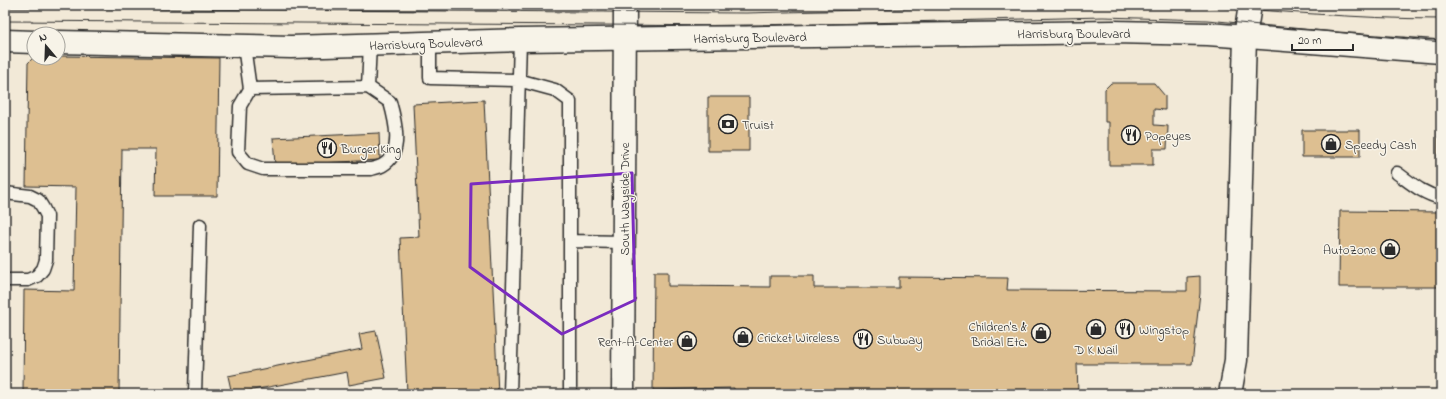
<svg xmlns="http://www.w3.org/2000/svg" width="1446" height="399" font-family="'Indie Flower',sans-serif">
  <style>
    .building { fill: #ddbf91; stroke: #2b2b2b }
    .lines { fill: none; stroke-linecap: round; stroke-linejoin: round }
    .lane-casing { stroke: #2b2b2b; stroke-width: 15 }
    .secondary-casing { stroke: #2b2b2b; stroke-width: 25 }
    .primary-casing { stroke: #2b2b2b; stroke-width: 25 }
    .lane { stroke: #f7f3e8; stroke-width: 12 }
    .secondary { stroke: #f7f3e8; stroke-width: 22 }
    .primary { stroke: #f7f3e8; stroke-width: 22 }
    .tram { stroke: #2b2b2b; stroke-width: 1 }
    .marked { fill: none; stroke: #7b2cbf; stroke-width: 3; stroke-linejoin: round }
    .labels { text-anchor: middle; stroke-width: 3; stroke-linejoin: round; paint-order: stroke }
    .street-label { font-size: 13px; fill: #2b2b2b; stroke: #f7f3e8 }
    .poi-label { font-size: 13px; fill: #2b2b2b; stroke: #f7f3e8; text-anchor: start }
  </style>
  <rect width="100%" height="100%" fill="#f2e9d7"/>
  <filter id="ink" filterUnits="userSpaceOnUse"><feTurbulence type="fractalNoise" baseFrequency=".025" numOctaves="2"/><feDisplacementMap in="SourceGraphic" scale="8" xChannelSelector="R" yChannelSelector="G"/><feConvolveMatrix kernelMatrix="1 2 1 2 8 2 1 2 1" color-interpolation-filters="sRGB"/></filter>
  <g filter="url(#ink)">
    <path class="building" d="M58,56L219,58L217,196H155L156,149H122L119,394H23L24,290L74,291L76,187L26,186L28,63L34,57V58H58Z
      M1111,83H1154L1165,96V110L1154,109V125L1168,126L1167,149H1153V165H1109V122H1105V89Z
      M1438,94H1441V167H1437Z
      M708,97H749V151H708Z
      M484,100L498,394H474V390L407,393L400,238L419,237L413,104Z
      M1302,130H1360V157H1302Z
      M379,133L380,160L275,165L273,138Z
      M1340,211L1441,212V287H1339Z
      M654,272H668V286L770,287V276H814V288H899V277L1008,278L1007,290L1187,291V277L1200,276V293L1192,364H1077L1078,394H734V388L653,390Z
      M376,331L386,378L349,385L347,372L232,394L228,376L362,349L359,334Z"/>
    <g class="lines">
      <defs>
        <path id="lane" d="M430,42V78L518,80L555,90L570,101V394
          M244,46L250,89L368,87L370,44
          M250,89L240,106L238,152L248,164L263,169H371C375,168 380,167 383,165C404,153 395,120 390,102L368,87
          M1397,173C1411,183 1423,194 1441,198
          M5,193L30,196L38,200L43,208L47,216L46,260L43,269L37,276L28,280H5
          M570,241L623,242
          M195,394L200,225
          M510,394L520,40"/>
        <path id="secondary" d="M5,41L34,42
          M58,42L291,47L520,40L1113,32L1208,34L1441,52"/>
        <path id="primary" d="M623,394L625,5
          M1230,394L1236,360L1245,37L1250,5"/>
      </defs>
      <use href="#lane" class="lane-casing"/>
      <use href="#secondary" class="secondary-casing"/>
      <use href="#primary" class="primary-casing"/>
      <use href="#lane" class="lane"/>
      <use href="#secondary" class="secondary"/>
      <use href="#primary" class="primary"/>
      <path class="tram" d="M1183,5C1269,10 1355,19 1441,19
        M5,8L746,13L1053,5
        M5,21L746,26L1103,17L1207,20L1441,42"/>
    </g>
  </g>
  <path class="marked" d="M632,173L635,300L562,334L470,267L471,184Z"/>
  <defs>
    <symbol id="bank-ring" viewBox="-11 -11 22 22"><circle r="9.5" fill="#f7f3e8" stroke="#2b2b2b" stroke-width="1.5"/><path d="M-6-4H6V4H-6ZM0-2.3a2.3 2.3 0 1 0 0 4.6a2.3 2.3 0 1 0 0-4.6Z" fill="#2b2b2b"/></symbol>
    <symbol id="restaurant-ring" viewBox="-11 -11 22 22"><circle r="9.5" fill="#f7f3e8" stroke="#2b2b2b" stroke-width="1.5"/><path d="M-5-6h1v4h1v-4h1v4h1v-4h1v5L-1.5 .5V6h-2V.5L-5-1ZM5-6V6H3V1.5H1.5Q1.5-4 5-6Z" fill="#2b2b2b"/></symbol>
    <symbol id="shop-ring" viewBox="-11 -11 22 22"><circle r="9.5" fill="#f7f3e8" stroke="#2b2b2b" stroke-width="1.5"/><path d="M-5-2.5h2.3a2.7 3.5 0 0 1 5.4 0H5L5.5 6h-11ZM-1.5-2.5h3a1.5 2.3 0 0 0-3 0Z" fill="#2b2b2b"/></symbol>
  </defs>
  <g fill-rule="evenodd">
    <use href="#bank-ring" x="717" y="113" width="22" height="22"/>
    <use href="#restaurant-ring" x="1120" y="124" width="22" height="22"/>
    <use href="#shop-ring" x="1320" y="133" width="22" height="22"/>
    <use href="#restaurant-ring" x="316" y="137" width="22" height="22"/>
    <use href="#shop-ring" x="1379" y="238" width="22" height="22"/>
    <use href="#shop-ring" x="1085" y="318" width="22" height="22"/>
    <use href="#restaurant-ring" x="1114" y="318" width="22" height="22"/>
    <use href="#shop-ring" x="1030" y="322" width="22" height="22"/>
    <use href="#shop-ring" x="732" y="326" width="22" height="22"/>
    <use href="#restaurant-ring" x="852" y="328" width="22" height="22"/>
    <use href="#shop-ring" x="676" y="330" width="22" height="22"/>
  </g>
  <g class="labels">
    <g class="street-label">
      <text x="1074" y="38">Harrisburg Boulevard</text>
      <text transform="translate(750 37) rotate(-1)" y="5">Harrisburg Boulevard</text>
      <text transform="translate(426 43) rotate(-2)" y="5">Harrisburg Boulevard</text>
      <text transform="translate(624 199) rotate(-90)" y="5">South Wayside Drive</text>
    </g>
    <g class="poi-label">
      <text x="742" y="129">Truist</text>
      <text x="1145" y="140">Popeyes</text>
      <text x="1345" y="149">Speedy Cash</text>
      <text x="341" y="153">Burger King</text>
      <text x="1376" y="254" text-anchor="end">AutoZone</text>
      <text x="1027" y="331" text-anchor="end">Children's &amp;<tspan x="1027" dy="15">Bridal Etc.</tspan></text>
      <text x="1139" y="334">Wingstop</text>
      <text x="757" y="342">Cricket Wireless</text>
      <text x="877" y="344">Subway</text>
      <text x="673" y="346" text-anchor="end">Rent-A-Center</text>
      <text x="1096" y="354" text-anchor="middle">D K Nail</text>
    </g>
  </g>
  <rect width="1446" height="399" fill="none" stroke="#f7f3e8" stroke-width="20"/>
  <rect x="10" y="10" width="1426" height="379" fill="none" stroke="#2b2b2b" stroke-width="1.5" filter="url(#ink)"/>
  <g transform="translate(46 46) rotate(341)"><circle r="19" fill="#f7f3e8" stroke="#a5a39c"/>
  <path d="M0-3L7 15L0 10L-7 15Z" fill="#2b2b2b"/>
  <text y="-6" font-size="11" font-weight="bold" text-anchor="middle" fill="#2b2b2b">N</text>
  </g>
  <path d="M1292 44v6h61v-6" fill="none" stroke="#2b2b2b" stroke-width="2"/>
  <text x="1298" y="44" font-size="12" fill="#2b2b2b" stroke="#f7f3e8" stroke-width="3" paint-order="stroke">20 m</text>
</svg>
